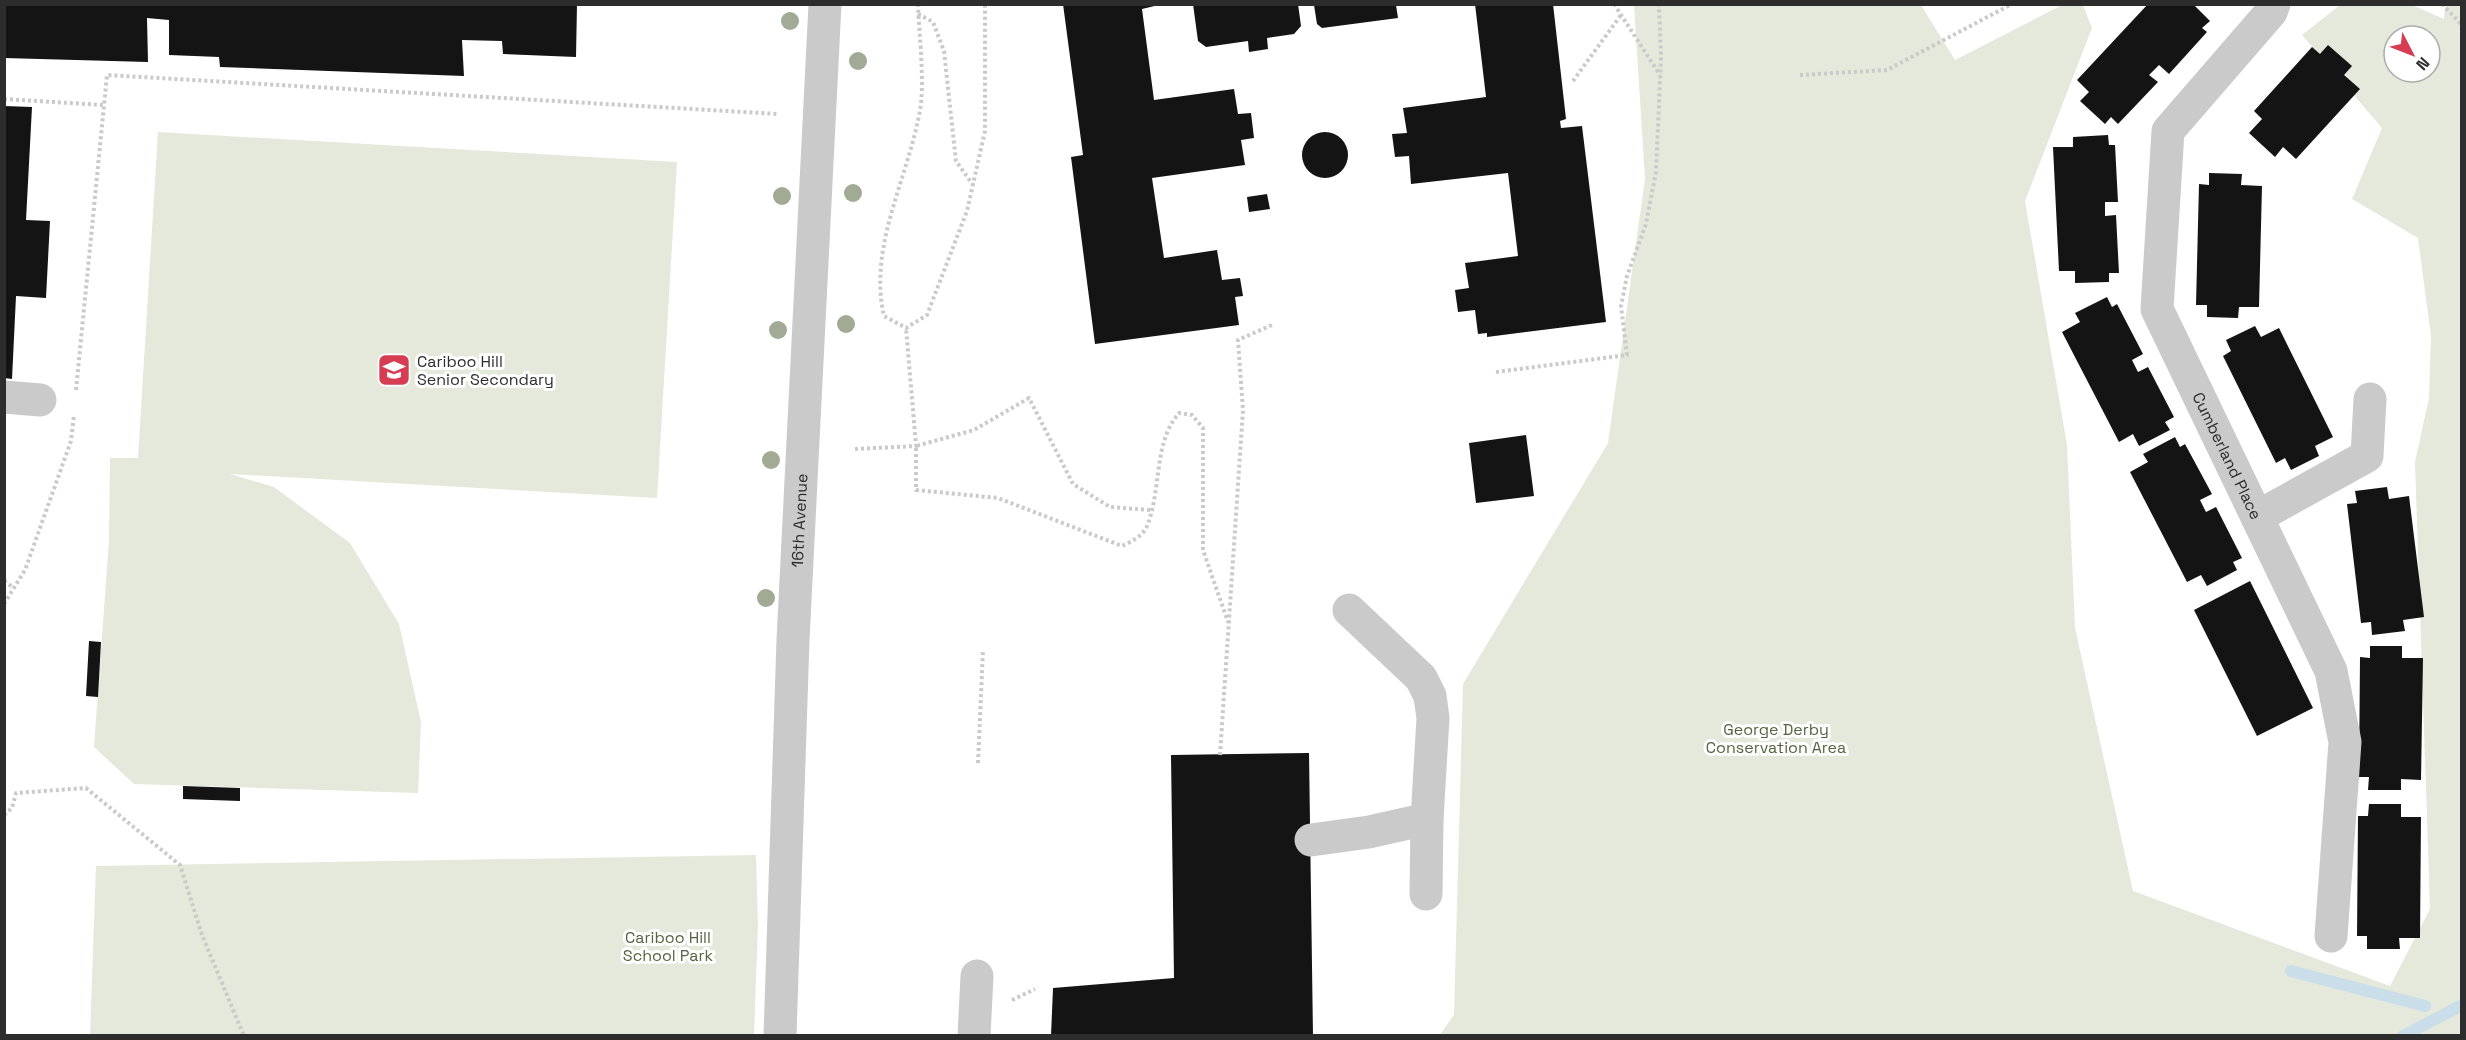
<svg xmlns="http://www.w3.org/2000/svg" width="2466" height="1040" font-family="'Space Grotesk',sans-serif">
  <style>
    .green { fill: #e4e9db; fill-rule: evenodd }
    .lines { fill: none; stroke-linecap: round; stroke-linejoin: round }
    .stream { stroke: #c9dee8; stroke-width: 12 }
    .building { fill: #141414 }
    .path { stroke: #cacaca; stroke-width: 4; stroke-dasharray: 3 3; stroke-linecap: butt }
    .minor { stroke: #cacaca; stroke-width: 33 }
    .tree { fill: #a0aa95 }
    .labels { text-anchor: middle; stroke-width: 6; stroke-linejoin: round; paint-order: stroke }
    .poi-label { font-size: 16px; fill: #2d2d2d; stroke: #fff; text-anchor: start }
    .street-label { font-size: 16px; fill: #2d2d2d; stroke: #fff }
    .park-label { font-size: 16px; fill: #53643e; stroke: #fff }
  </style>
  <rect width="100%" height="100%" fill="#fff"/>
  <path class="green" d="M1634,5H1921L1955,60L2062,5H2083L2092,28L2025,201L2067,445L2075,628L2133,891L2390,986L2430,909L2415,462L2429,398L2431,336L2418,238L2352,199L2382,128L2302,35L2340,5H2412L2444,19L2445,5H2461V1035L1439,1036L1454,1015L1463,684L1608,443L1645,179ZM2394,36H2430V72H2394Z
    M158,132L677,162L657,498L230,474L274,487L350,543L399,624L421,722L418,793L134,784L94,747L109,540L110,458H138Z
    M756,855L758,926L754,1035H90L96,866Z"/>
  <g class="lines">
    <path class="stream" d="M2291,971L2425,1006
      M2403,1036L2462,1005"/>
  </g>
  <path class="building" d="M4,4H577L576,57L503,54L502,41L462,40L464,76L220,67L219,57L169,55V20L147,18L148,62L4,58Z
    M1063,4H1163L1142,9L1154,100L1234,89L1238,114L1251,113L1254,138L1241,140L1245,165L1152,178L1164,258L1217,250L1222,280L1240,278L1243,296L1235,297L1239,325L1095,344L1071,157L1083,155Z
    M1193,4H1298L1301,26L1294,34L1267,38L1268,49L1249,52L1248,41L1206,47L1198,41Z
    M1475,4H1553L1566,119L1560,121L1561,128L1582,126L1606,322L1487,337V333L1478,334L1475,310L1458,312L1455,290L1469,288L1465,263L1518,256L1508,173L1411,184L1409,156L1395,157L1392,134L1407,133L1403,108L1486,97Z
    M2148,4H2193L2210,21L2202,28L2207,32L2169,74L2159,65L2149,75L2158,82L2118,124L2111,117L2105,124L2080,101L2089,92L2077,80Z
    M1314,5H1396L1398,18L1322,28L1317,24Z
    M2328,45L2352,66L2344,75L2360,89L2296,159L2283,147L2275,157L2249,133L2262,119L2254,111L2312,47L2320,54Z
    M4,106L32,107L26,220L50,221L46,298L16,296L12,379L4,378Z
    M1302 155a23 23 0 1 1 46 0a23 23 0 1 1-46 0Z
    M2108,135L2109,145H2115L2118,202H2105V216L2116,215L2119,273H2109V282L2075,283V271H2059L2053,147H2073V137Z
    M2209,173L2242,174L2241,185L2262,186L2259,307H2239L2238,318L2207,317V305H2196L2199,184L2209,185Z
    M1267,194L1270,209L1249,212L1247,197Z
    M2107,297L2112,307L2117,304L2143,354L2132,360L2138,372L2148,367L2174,417L2165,422L2170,430L2139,446L2133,434L2119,442L2062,332L2080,322L2075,313Z
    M2255,326L2261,337L2279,328L2333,437L2315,446L2319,456L2291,470L2285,458L2276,463L2223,356L2231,351L2226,340Z
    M1526,435L1534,496L1476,503L1469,443Z
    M2175,437L2180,447L2185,444L2212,494L2200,500L2206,512L2216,507L2242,558L2233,562L2237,570L2207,586L2201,575L2187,582L2130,472L2148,462L2143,454Z
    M2387,487L2389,499L2409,496L2424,617L2403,620L2405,631L2372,635L2371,622L2361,623L2347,504L2357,503L2355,491Z
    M2250,581L2313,708L2257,736L2194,610Z
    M89,641L101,642L98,697L86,696Z
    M2370,646H2402V658H2423L2421,780L2401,779V790H2368L2369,777H2359L2360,657L2370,658Z
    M1309,753L1313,1036H1051L1053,988L1174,978L1171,755Z
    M183,786L240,788V801L183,799Z
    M2369,804H2401V817H2421L2420,938H2399L2400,949H2367V936H2357L2358,816H2368Z"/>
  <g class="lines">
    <path class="path" d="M918,4C919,33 925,84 920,110C908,179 868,246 884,316L906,328L927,315L967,211L985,131V4
      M1614,4L1660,75
      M2442,4L2462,25
      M918,14L933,22L944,51L956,161L973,185
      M1800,75L1887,70L2012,4
      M1573,81L1621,15
      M4,99L103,105
      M1496,372L1627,355L1621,306L1627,276L1646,224L1656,172L1661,58L1659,4
      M76,390L107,75L778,114
      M855,449L916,446L906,328
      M1150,510L1110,507L1073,484L1029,398L974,430L916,446V490L998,498L1122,546C1131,542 1143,536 1147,526C1162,489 1153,443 1179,413L1192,415L1203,428V550L1228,622
      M4,581L14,588
      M4,604L25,570L71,441L74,415
      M1220,755L1243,410L1238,340L1272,325
      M978,763L983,650
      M4,815L12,808L16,793L86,788L180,865L202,935L244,1036
      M1012,1000L1035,989"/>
    <g class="minor">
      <path id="s1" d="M2274,4L2271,12L2168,131L2157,309L2331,671L2345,742L2331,936"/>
      <path d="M4,397L40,400"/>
      <path d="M2257,517L2367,456L2370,399"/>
      <path d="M1349,610L1421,678L1430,696L1433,718L1427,819L1426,894"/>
      <path d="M1311,840L1369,832L1427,819"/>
      <path id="s2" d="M780,1036L793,640L825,4"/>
      <path d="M974,1036L977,976"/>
    </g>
  </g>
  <g class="tree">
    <circle cx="790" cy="21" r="9"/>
    <circle cx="858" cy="61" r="9"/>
    <circle cx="853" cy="193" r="9"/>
    <circle cx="782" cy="196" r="9"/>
    <circle cx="846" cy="324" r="9"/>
    <circle cx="778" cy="330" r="9"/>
    <circle cx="771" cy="460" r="9"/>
    <circle cx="766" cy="598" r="9"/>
  </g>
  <defs>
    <symbol id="school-square" viewBox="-11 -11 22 22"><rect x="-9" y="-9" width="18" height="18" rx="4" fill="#d63c52" stroke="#fff"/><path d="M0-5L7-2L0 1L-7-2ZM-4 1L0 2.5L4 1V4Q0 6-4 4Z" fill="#fff"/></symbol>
  </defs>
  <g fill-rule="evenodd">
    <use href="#school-square" x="375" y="351" width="38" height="38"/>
  </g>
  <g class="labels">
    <g class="poi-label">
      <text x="417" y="367">Cariboo Hill<tspan x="417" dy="18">Senior Secondary</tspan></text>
    </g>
    <g class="street-label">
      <text dy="6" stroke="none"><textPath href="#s1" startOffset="507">Cumberland Place</textPath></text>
      <text dy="6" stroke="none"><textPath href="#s2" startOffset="516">16th Avenue</textPath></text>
    </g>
    <g class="park-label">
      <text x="1776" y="735">George Derby<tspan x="1776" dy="18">Conservation Area</tspan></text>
      <text x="668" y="943">Cariboo Hill<tspan x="668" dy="18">School Park</tspan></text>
    </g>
  </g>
  <rect width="2466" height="1040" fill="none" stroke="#2d2d2d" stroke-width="12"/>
  <g transform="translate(2412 54) rotate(132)"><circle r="28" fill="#ffffff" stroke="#ababab" stroke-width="1.5"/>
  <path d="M0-4.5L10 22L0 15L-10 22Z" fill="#d63c52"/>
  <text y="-9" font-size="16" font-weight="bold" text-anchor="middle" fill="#2d2d2d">N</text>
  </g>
</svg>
